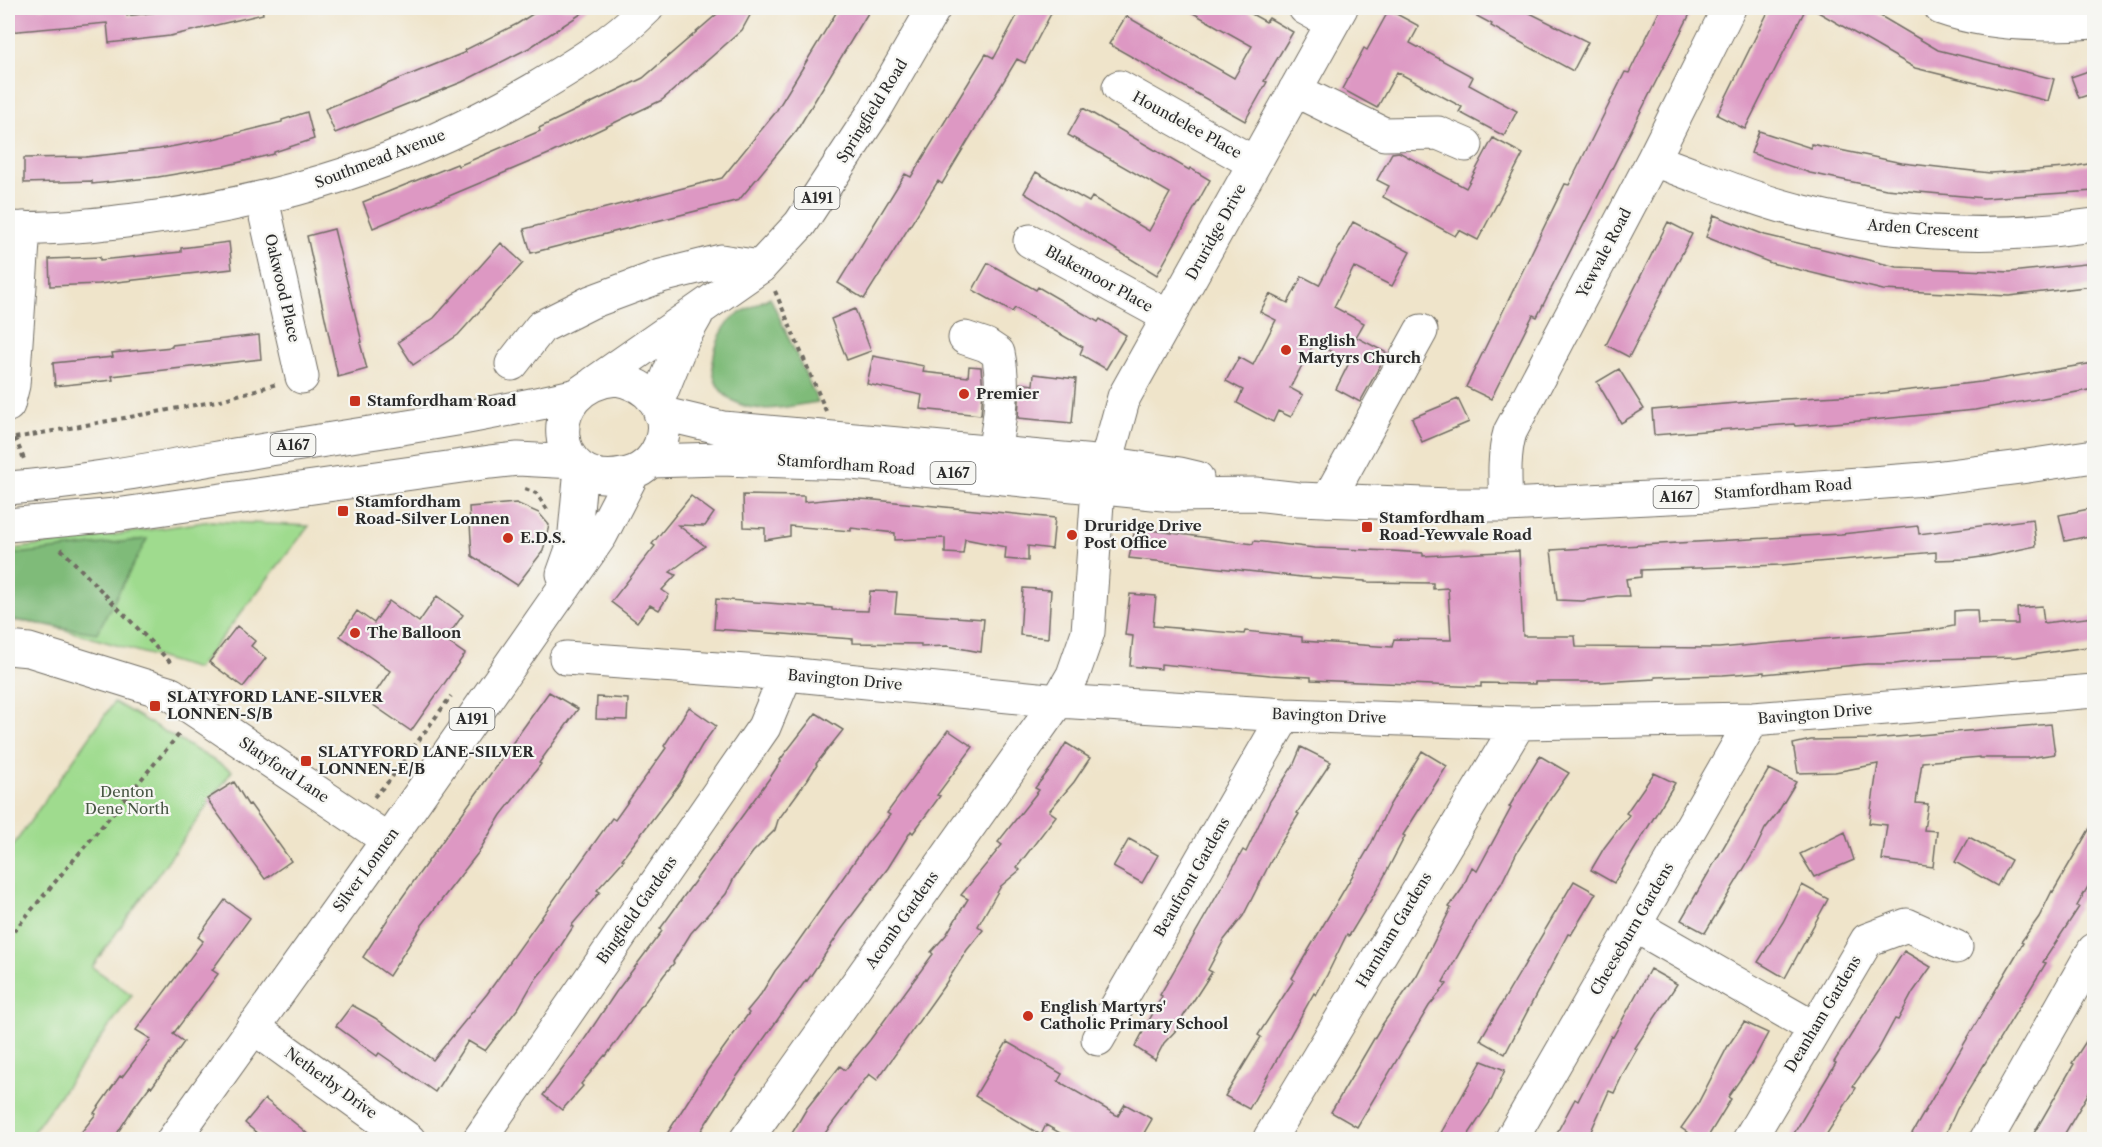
<svg xmlns="http://www.w3.org/2000/svg" width="2102" height="1147" font-family="'Libre Caslon Text',serif">
  <style>
    .green { fill: #9fdb8e; stroke: #65835c; stroke-width: 1.5 }
    .forest { fill: #7fbb79; stroke: #557352; stroke-width: 1.5 }
    .building { fill: #dd98c3 }
    .lines { fill: none; stroke-linecap: round; stroke-linejoin: round }
    .minor-casing { stroke: #706c63; stroke-width: 35 }
    .major-casing { stroke: #706c63; stroke-width: 35 }
    .path { stroke: #706c63; stroke-width: 4; stroke-dasharray: 4.5 4.5; stroke-linecap: butt }
    .minor { stroke: #fff; stroke-width: 33 }
    .major { stroke: #fff; stroke-width: 33 }
    .poi-dot { fill: #c8321e; stroke: #f6f6f2; stroke-width: 2 }
    .labels { text-anchor: middle; stroke-width: 4.5; stroke-linejoin: round; paint-order: stroke }
    .shield { fill: #f6f6f2; stroke: #686867; stroke-width: 1.5 }
    .shield-label { font-size: 14px; font-weight: bold; fill: #2b2b2b }
    .street-label { font-size: 15px; fill: #2b2b2b; stroke: #f6f6f2 }
    .poi-label { font-size: 15px; font-weight: bold; fill: #2b2b2b; stroke: #f6f6f2; text-anchor: start }
    .park-label { font-size: 15px; fill: #485744; stroke: #f6f6f2 }
  </style>
  <rect width="100%" height="100%" fill="#f6f6f2"/>
  <filter id="ink" filterUnits="userSpaceOnUse"><feTurbulence type="fractalNoise" baseFrequency=".0167" numOctaves="2"/><feDisplacementMap in="SourceGraphic" scale="12" xChannelSelector="R" yChannelSelector="G"/><feConvolveMatrix kernelMatrix="1 2 1 2 8 2 1 2 1" color-interpolation-filters="sRGB"/></filter>
  <filter id="wash" filterUnits="userSpaceOnUse"><feTurbulence type="fractalNoise" baseFrequency=".008" numOctaves="4" result="noise"/><feDisplacementMap in="SourceGraphic" scale="24" xChannelSelector="R" yChannelSelector="G"/><feGaussianBlur stdDeviation="1.35" result="paint"/><feColorMatrix in="noise" values="0 0 0 0 0 0 0 0 0 0 0 0 0 0 0 0 0 1.4 0 .05"/><feComposite in="paint" operator="in"/></filter>
  <g filter="url(#wash)">
    <rect width="100%" height="100%" fill="#efe4ca"/>
    <path class="green" d="M211,521L309,526L197,669L45,624L8,620V550Z
      M114,702L232,771L92,967L132,995L28,1139L8,1140V853Z"/>
    <path class="forest" d="M770,297L818,402C795,405 767,413 745,406C715,396 707,373 717,344C720,335 726,323 734,317C745,309 759,304 770,297Z
      M147,539L97,633L8,619V555Z"/>
    <g id="blocks">
      <path class="building" d="M8,8H127V16L188,8H262L263,14L170,36L109,43L107,23L8,32Z
        M542,8H590L529,48L462,82L335,133L325,109L466,52L465,50L517,24Z
        M724,8H754L742,30L662,100L551,153L373,228L363,202L457,164L458,166L540,131L539,128L643,78Z
        M839,8H871L797,130L739,200L531,253L524,229L722,178L775,113Z
        M1021,8H1054L1025,63L1017,59L942,184L938,181L864,299L838,283L905,174L911,177L986,54L994,58Z
        M1184,8H1241L1266,22L1269,18L1293,32L1264,81L1267,82L1245,121L1109,44L1126,16L1234,78L1252,46Z
        M1462,8H1520L1588,42L1573,71L1491,26L1492,24Z
        M1661,8H1693L1537,317L1533,315L1491,399L1466,387L1565,184L1569,185L1625,72L1629,73Z
        M1770,8H1806L1745,129L1717,115Z
        M1811,8H1867L1938,50L2054,79L2048,101L1915,68Z
        M1389,10L1419,26L1410,43L1473,77L1469,85L1517,111L1504,136L1459,112L1462,107L1397,72L1377,108L1342,89L1364,48L1367,50Z
        M2094,69V93L2079,98L2071,77Z
        M1083,108L1189,170L1190,168L1210,180L1157,275L1024,193L1036,172L1089,202L1092,197L1149,231L1170,193L1068,135Z
        M307,112L314,139L274,152V154L224,166L158,177L92,184V181L24,183V158L86,157L159,149L213,139L282,122V120Z
        M1759,131L1811,148V144L1902,163L1990,173L2066,168L2094,163V191L1984,198L1886,189L1810,173L1751,153Z
        M1493,138L1523,154L1478,240L1459,230L1455,236L1383,197L1389,186L1377,180L1392,153L1399,152L1466,188Z
        M1714,215L1765,235L1897,267L2010,272L2094,263V286L2009,296L1883,290L1771,263L1706,237Z
        M1353,222L1410,252L1392,286L1354,267L1334,307L1364,323L1356,337L1387,353L1360,402L1336,389L1350,361L1314,343L1290,388L1303,395L1291,417L1278,411L1273,422L1237,403L1243,390L1226,381L1239,357L1253,365L1276,320L1260,312L1270,294L1288,303L1302,276L1319,285Z
        M1668,222L1692,234L1629,357L1606,345Z
        M334,229L362,342L360,343L367,369L338,377L307,236Z
        M229,242L232,269L99,284L50,286L49,259L100,257V260L181,252V248Z
        M501,243L523,263L458,335L413,365L398,342L434,318Z
        M988,263L1036,290L1038,287L1098,322L1100,319L1126,335L1106,369L1080,354L1083,347L1015,308L1012,312L973,290Z
        M855,309L871,351L847,360L831,319Z
        M259,335L261,359L112,376L113,380L55,386L53,363L113,357L112,353L172,347V345Z
        M873,356L924,366L923,372L968,377L969,366L981,367L983,390L981,415L920,409L922,395L867,384Z
        M2094,363V389L1975,410L1871,420L1795,426L1794,424L1654,435L1652,410L1785,399L1875,394L1981,382Z
        M1619,369L1644,409L1621,423L1597,382Z
        M1034,374L1076,379L1072,423L1018,418L1020,383L1033,385Z
        M1458,399L1469,422L1422,442L1412,418Z
        M743,495L804,496V502L843,498L875,500L1055,518L1052,549L1028,546V561L1005,559L1006,547L965,539L963,554L945,553V538L895,540V533L851,528V531L790,526V536L765,540V528L744,527Z
        M691,496L714,513L705,526L678,525L705,546L670,572L676,575L662,590L669,595L659,610L650,605L637,622L611,602L655,546L652,544Z
        M516,503L539,513L549,525L543,551L517,585L472,556L469,507Z
        M2094,508V535L2065,541L2059,515Z
        M2033,519L2036,546L1989,556L1967,559L1936,560V552L1781,565L1641,570V577L1626,579L1629,596H1617L1582,601L1557,600L1551,550L1841,534L1918,526L1919,534Z
        M1135,528L1253,544L1254,541L1315,548L1392,551L1423,553V556L1519,551L1523,636H1575L1576,647L1719,648L1938,629L1954,626V611L1965,610H1977L1978,624H2018L2017,608L2042,606L2044,623L2094,617V646L2017,657L1933,659L1895,664H1867L1764,674V672L1723,675L1655,677V679L1601,682H1535V684L1481,683V687L1311,680V677L1270,675L1161,664V669L1130,666L1133,636L1125,635L1130,594L1156,596L1153,626L1244,634L1245,631L1302,637V641L1392,647L1394,639L1451,640L1448,588L1433,589V583L1365,582V581L1301,577L1129,558Z
        M1023,588L1051,590L1048,638L1020,635Z
        M870,591L897,592L895,613L984,619L981,652L947,646L921,647V644L853,643V639L714,629L716,599L832,608V610L868,611Z
        M437,596L463,615L445,640L465,654L411,731L369,702L390,671L340,636L357,611L374,623L389,601L419,622Z
        M237,626L255,641L251,646L266,658L243,687L209,662Z
        M549,692L578,709L539,763L541,764L501,815L478,853L422,925L389,976L363,957L401,899Z
        M597,697L628,699L627,720L596,719Z
        M689,707L716,726L702,745L680,783L622,859L624,860L597,890L600,892L571,926L573,927L552,959L534,981L519,1007L485,1051L468,1041L435,1092L379,1053L377,1056L336,1026L352,1005L375,1018L433,1060L487,994L612,818L615,820L666,748L664,746Z
        M816,713L843,730L816,764L817,765L808,779L778,820L775,830L753,852L734,878L726,894L691,933L673,962L674,963L664,975L606,1056L605,1055L581,1084L583,1086L562,1110L543,1095L582,1043L616,992L662,931L660,929L769,779L781,761L780,760Z
        M2051,724L2055,754L2028,758H1980V757L1922,762L1916,803L1928,804L1924,830L1937,831L1933,867L1882,860L1887,825L1869,823L1878,764L1835,772L1798,773L1793,744L1811,740L1872,739Z
        M948,730L973,747L937,795L940,796L913,833L911,831L888,868L841,930L820,962L807,981L806,980L730,1086L695,1140H663L707,1071L749,1013L747,1011L761,994L775,971L795,946L866,845L890,815L887,813Z
        M1066,743L1090,758L1074,782L1049,811L1056,816L1017,867L1020,870L1001,886L978,926L983,930L967,950L946,983L877,1080L869,1074L820,1140H788L807,1108L840,1066L845,1070L870,1040L933,954L931,952L946,935L968,899L961,895L1002,845L998,842L1039,790L1035,788L1051,768Z
        M1301,747L1331,762L1297,813L1299,814L1277,849L1243,916L1224,940L1208,970L1212,972L1179,1023L1181,1025L1164,1043L1155,1060L1135,1047L1162,996L1160,995L1243,850L1246,852L1270,801L1294,764Z
        M1422,751L1447,766L1403,835L1405,836L1378,888L1349,936L1347,934L1327,975L1316,995L1314,993L1249,1109L1225,1096L1261,1037L1258,1035L1294,980L1292,978L1370,846L1389,806Z
        M1540,756L1569,773L1551,798L1517,852L1501,884L1487,904L1443,982L1447,984L1429,1006L1357,1127L1331,1112L1382,1025L1417,975L1451,908L1449,907L1462,889L1472,867L1477,871L1511,808L1509,807Z
        M1769,769L1796,782L1778,812L1765,829L1754,852L1705,933L1681,920Z
        M1654,773L1675,783L1614,883L1591,870L1604,848L1629,815L1626,813Z
        M234,782L248,805L250,804L291,861L265,879L207,799Z
        M2094,821V876L2077,906L2079,907L2043,962L2046,963L1957,1109L1943,1140H1908L2023,943L2021,942L2039,917L2052,891L2053,892Z
        M1845,832L1854,860L1814,877L1800,854Z
        M1969,837L2011,860L1997,886L1955,862Z
        M1129,839L1158,855L1142,883L1113,867Z
        M1574,881L1596,893L1571,935L1568,934L1505,1054L1480,1040Z
        M1802,885L1828,899L1785,978L1758,962L1783,922Z
        M225,900L250,918L212,970L218,974L173,1034L184,1042L152,1087L150,1086L132,1110L113,1140H75L96,1114L94,1113L120,1076L122,1077L151,1039L136,1030L203,941L198,937Z
        M1904,951L1931,967L1913,992L1898,1020L1895,1019L1877,1052L1853,1086L1856,1088L1823,1140H1790L1836,1063L1834,1062Z
        M1650,969L1677,984L1635,1048L1637,1049L1624,1072L1614,1093L1609,1091L1587,1140H1553L1575,1099L1578,1101L1611,1036L1613,1037Z
        M1744,1022L1768,1033L1753,1061L1728,1097L1731,1099L1706,1140H1699L1681,1128L1696,1107L1728,1046Z
        M2094,1029V1084L2061,1140H2030L2074,1064L2072,1063Z
        M1007,1042L1062,1074L1058,1081L1118,1116L1125,1104L1152,1119L1140,1140H1072L1046,1125L1041,1135L975,1096Z
        M1482,1061L1505,1070L1492,1099L1465,1140H1437Z
        M265,1099L301,1128L314,1140H265L245,1123Z"/>
    </g>
  </g>
  <g filter="url(#ink)">
    <use href="#blocks" fill-opacity="0" stroke="#706c63" stroke-width="1.5"/>
    <g class="lines">
      <defs>
        <path id="minor" d="M1305,8L1332,23
          M1941,8C1989,25 2044,26 2094,22
          M1119,87L1254,163
          M1295,90L1384,134L1438,133L1466,145
          M1653,160C1702,177 1753,200 1804,212C1900,236 1997,239 2094,225
          M262,199L302,377
          M8,228C53,230 99,224 143,219C284,201 410,161 533,90C575,65 612,43 647,8
          M1030,241L1169,317
          M965,338L986,345L998,353C1005,386 1000,419 994,452
          M512,364L541,327L591,302L661,276L721,261L760,267
          M8,405L13,385L24,228
          M1106,463L1124,397L1341,8
          M1328,500L1421,331
          M1506,505C1505,480 1503,456 1510,432L1653,160L1729,8
          M8,648L29,650L171,694L388,840
          M566,658L786,674L1058,701L1285,715L1519,723L1753,719L2094,691
          M1634,925L1814,1028
          M253,1027L409,1140
          M1098,1039L1285,715
          M1270,1138L1519,723
          M479,1140L764,727L786,674
          M746,1140L1058,701L1073,675L1088,632L1098,488
          M1511,1140L1753,719
          M1749,1140L1867,940L1907,925L1956,947
          M1986,1140L2094,950"/>
        <path id="major" d="M616,379C648,384 673,411 660,445C653,462 641,472 623,475C549,490 539,386 616,379Z
          M594,383L760,267L800,224L872,115L934,8
          M657,403L683,339L696,316
          M660,413L723,428L1106,463L1180,474L1197,478
          M651,461L719,459L852,463L1173,495L1255,494L1299,499L1449,505H1506L1710,495L1925,479L2021,467L2094,456
          M8,488C98,481 188,462 277,448C377,431 478,418 577,395
          M8,525L116,515L490,462L518,459L574,462
          M563,574L574,543L581,468
          M173,1140L388,840L601,535L633,473"/>
      </defs>
      <use href="#minor" class="minor-casing"/>
      <use href="#major" class="major-casing"/>
      <path class="path" d="M775,291L826,411
        M15,438L217,401L277,384
        M15,438L24,459
        M525,489L536,493L549,512
        M61,549L172,664
        M374,797L389,781L451,696
        M8,938L181,732"/>
      <use href="#minor" class="minor"/>
      <use href="#major" class="major"/>
    </g>
  </g>
  <g class="poi-dot">
    <circle cx="1286" cy="350" r="6"/>
    <circle cx="964" cy="394" r="6"/>
    <rect x="349" y="395" width="12" height="12" rx="3"/>
    <rect x="337" y="505" width="12" height="12" rx="3"/>
    <rect x="1361" y="521" width="12" height="12" rx="3"/>
    <circle cx="1072" cy="535" r="6"/>
    <circle cx="508" cy="538" r="6"/>
    <circle cx="355" cy="633" r="6"/>
    <rect x="149" y="700" width="12" height="12" rx="3"/>
    <rect x="300" y="755" width="12" height="12" rx="3"/>
    <circle cx="1028" cy="1016" r="6"/>
  </g>
  <g class="labels">
    <g class="shield">
      <rect x="794.5" y="187" width="45" height="22" rx="4.5"/>
      <rect x="270.5" y="434" width="45" height="22" rx="4.5"/>
      <rect x="930.5" y="462" width="45" height="22" rx="4.5"/>
      <rect x="1653.5" y="486" width="45" height="22" rx="4.5"/>
      <rect x="449.5" y="708" width="45" height="22" rx="4.5"/>
    </g>
    <g class="shield-label">
      <text x="817" y="203">A191</text>
      <text x="293" y="450">A167</text>
      <text x="953" y="478">A167</text>
      <text x="1676" y="502">A167</text>
      <text x="472" y="724">A191</text>
    </g>
    <g class="street-label">
      <text transform="translate(872 111) rotate(-58)" y="5">Springfield Road</text>
      <text transform="translate(1187 125) rotate(29)" y="5">Houndelee Place</text>
      <text transform="translate(380 159) rotate(-21)" y="5">Southmead Avenue</text>
      <text transform="translate(1923 229) rotate(4)" y="5">Arden Crescent</text>
      <text transform="translate(1216 232) rotate(-61)" y="5">Druridge Drive</text>
      <text transform="translate(1604 253) rotate(-62)" y="5">Yewvale Road</text>
      <text transform="translate(1099 279) rotate(29)" y="5">Blakemoor Place</text>
      <text transform="translate(282 288) rotate(77)" y="5">Oakwood Place</text>
      <text transform="translate(846 465) rotate(4)" y="5">Stamfordham Road</text>
      <text transform="translate(1783 489) rotate(-4)" y="5">Stamfordham Road</text>
      <text transform="translate(845 680) rotate(5)" y="5">Bavington Drive</text>
      <text transform="translate(1815 714) rotate(-5)" y="5">Bavington Drive</text>
      <text transform="translate(1329 716) rotate(2)" y="5">Bavington Drive</text>
      <text transform="translate(284 770) rotate(34)" y="5">Slatyford Lane</text>
      <text transform="translate(366 870) rotate(-54)" y="5">Silver Lonnen</text>
      <text transform="translate(1192 877) rotate(-60)" y="5">Beaufront Gardens</text>
      <text transform="translate(637 910) rotate(-55)" y="5">Bingfield Gardens</text>
      <text transform="translate(902 920) rotate(-55)" y="5">Acomb Gardens</text>
      <text transform="translate(1632 929) rotate(-60)" y="5">Cheeseburn Gardens</text>
      <text transform="translate(1394 930) rotate(-59)" y="5">Harnham Gardens</text>
      <text transform="translate(1823 1014) rotate(-59)" y="5">Deanham Gardens</text>
      <text transform="translate(331 1083) rotate(36)" y="5">Netherby Drive</text>
    </g>
    <g class="poi-label">
      <text x="1298" y="346">English<tspan x="1298" dy="17">Martyrs Church</tspan></text>
      <text x="976" y="399">Premier</text>
      <text x="367" y="406">Stamfordham Road</text>
      <text x="355" y="507">Stamfordham<tspan x="355" dy="17">Road-Silver Lonnen</tspan></text>
      <text x="1379" y="523">Stamfordham<tspan x="1379" dy="17">Road-Yewvale Road</tspan></text>
      <text x="1084" y="531">Druridge Drive<tspan x="1084" dy="17">Post Office</tspan></text>
      <text x="520" y="543">E.D.S.</text>
      <text x="367" y="638">The Balloon</text>
      <text x="167" y="702">SLATYFORD LANE-SILVER<tspan x="167" dy="17">LONNEN-S/B</tspan></text>
      <text x="318" y="757">SLATYFORD LANE-SILVER<tspan x="318" dy="17">LONNEN-E/B</tspan></text>
      <text x="1040" y="1012">English Martyrs'<tspan x="1040" dy="17">Catholic Primary School</tspan></text>
    </g>
    <g class="park-label">
      <text x="127" y="797">Denton<tspan x="127" dy="17">Dene North</tspan></text>
    </g>
  </g>
  <rect width="2102" height="1147" fill="none" stroke="#f6f6f2" stroke-width="30"/>
</svg>
